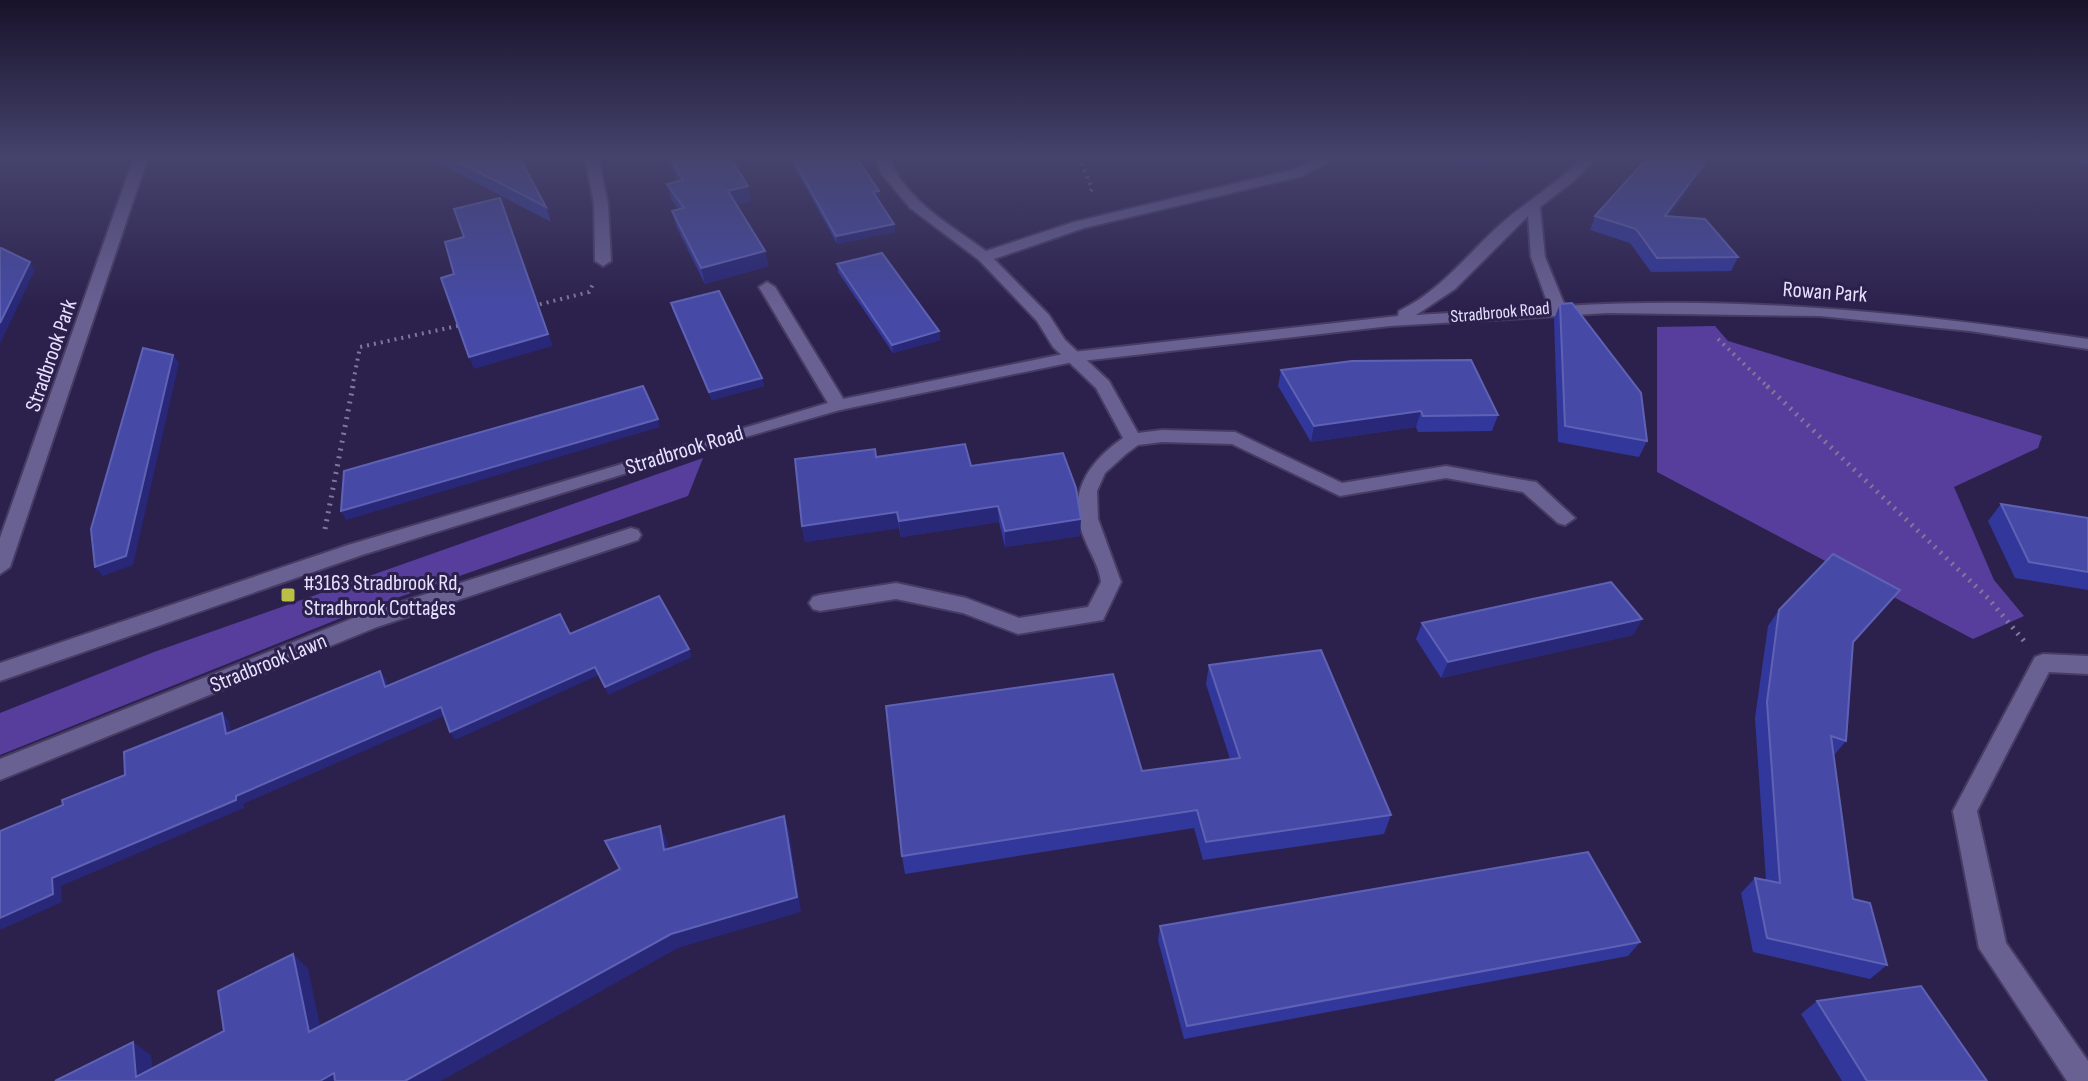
<svg xmlns="http://www.w3.org/2000/svg" width="2088" height="1081" font-family="'Sofia Sans Condensed',sans-serif">
  <style>
    .green { fill: #583e9c }
    .lines { fill: none; stroke-linecap: round; stroke-linejoin: round }
    .pedestrian-casing { stroke: #473c63; stroke-width: 4 }
    .minor-casing { stroke: #473c63; stroke-width: 4 }
    .secondary-casing { stroke: #473c63; stroke-width: 4 }
    .path-far1 { stroke: #7f779c; stroke-width: 4; stroke-dasharray: 2 5; stroke-linecap: butt }
    .path { stroke: #7f779c; stroke-width: 5; stroke-dasharray: 2 6; stroke-linecap: butt }
    .pedestrian { fill: #6a6193; fill-rule: evenodd }
    .minor { fill: #6a6193; fill-rule: evenodd }
    .secondary { fill: #6a6193; fill-rule: evenodd }
    .wall { fill: #32389b }
    .shaded-wall { fill: #282778 }
    .building { fill: #464aa6; stroke: #5f62b4; stroke-width: 2 }
    .poi-dot { fill: #bac045; stroke: #2c214d; stroke-width: 3 }
    .labels { text-anchor: middle; stroke-width: 6; stroke-linejoin: round; paint-order: stroke }
    .far-street-label { font-size: 18px; fill: #e5e1fe; stroke: #2c214d }
    .street-label { font-size: 22px; fill: #e5e1fe; stroke: #2c214d }
    .poi-label { font-size: 22px; fill: #e5e1fe; stroke: #2c214d; text-anchor: start }
  </style>
  <rect width="100%" height="100%" fill="#2c214d"/>
  <path class="green" d="M1715,326L1728,341L2042,436L2038,448L1954,487L1994,580L2024,616L1973,639L1657,472V327Z
    M703,458L688,496L351,614L0,755V713L154,652Z"/>
  <g class="lines">
    <defs>
      <path id="pedestrian" d="M767,282L775,287L847,405L844,409L838,410L829,405L759,287Z"/>
      <path id="minor" d="M134,157H148L10,567L0,574V538Z
        M585,157H598L608,204L611,261L603,266L595,261L594,204Z
        M876,157H889C904,200 951,225 986,251L1074,222L1292,170L1321,157H1337L1302,176L1084,228L994,259L1049,315L1065,340L1109,381L1138,433L1162,430L1235,432L1342,483L1446,466L1529,481L1536,482L1575,518L1565,525L1558,523L1523,492L1446,478L1340,496L1232,444L1162,442L1138,445L1126,454L1105,473L1097,491L1098,519L1121,582L1103,620L1018,634L963,613L896,599L820,611L813,609L809,603L813,597L820,595L896,583L966,598L1019,618L1088,607L1101,582C1099,566 1091,555 1085,540C1066,496 1086,464 1123,438L1096,388L1053,347L1037,321L979,260L910,208L881,173Z
        M631,528L638,530L641,535L638,540L377,627L0,780V759L361,615Z
        M2043,654L2088,656V674L2049,672L1977,811L2006,943L2088,1061V1081H2067L1979,948L1953,811L2035,657Z"/>
      <path id="secondary" d="M1583,157H1597L1576,179L1540,207L1545,257L1565,306C1740,295 1915,313 2088,339V349L1970,331L1820,316L1608,313L1390,326L1073,362L840,410L721,444L362,555L0,681V663L348,545L838,400L1073,352L1398,316L1399,311C1442,290 1467,254 1502,223C1528,200 1559,183 1583,157ZM1528,216L1531,257L1549,307L1416,315L1455,289Z"/>
    </defs>
    <use href="#pedestrian" class="pedestrian-casing"/>
    <use href="#minor" class="minor-casing"/>
    <use href="#secondary" class="secondary-casing"/>
    <path class="path-far1" d="M1079,157L1092,189L1089,194
      M533,306L589,292L593,284
      M1718,339L1769,388
      M352,388L360,347L462,325"/>
    <path class="path" d="M1767,386L1988,598L2024,641
      M325,529L353,386"/>
    <use href="#pedestrian" class="pedestrian"/>
    <use href="#minor" class="minor"/>
    <use href="#secondary" class="secondary"/>
  </g>
  <path class="wall" d="M427,157H519L546,207L551,222Z
    M665,157H730L748,186L751,201L736,205L765,251L768,266L705,284L676,226L672,211L678,209L671,199L667,184L679,181Z
    M791,157H856L879,191L880,198L877,199L894,224L895,232L837,244L791,161Z
    M1452,157H1486L1476,165Z
    M2061,157H2088V166Z
    M1595,216L1669,217L1738,257L1731,271L1651,272L1630,243L1590,230Z
    M837,264L939,331L940,340L893,353L838,272Z
    M671,303L762,378L764,386L712,400L673,311Z
    M1560,304L1647,441L1639,457L1558,442L1554,319Z
    M1281,370L1498,415L1492,431L1418,432L1416,427L1311,442L1278,386Z
    M876,457L971,466L1080,536L1005,547L999,522L901,537L899,528L805,542L802,526Z
    M2001,504L2088,518V590L2015,578L1988,521Z
    M1900,590L1853,644L1846,741L1834,755L1853,899L1887,965L1870,979L1753,952L1741,893L1755,878L1766,880L1755,718L1768,626L1779,610Z
    M1642,619L1633,635L1441,678L1416,639L1422,623Z
    M1209,665L1391,815L1384,834L1203,860L1194,828L905,874L902,856L1142,771L1230,759L1206,684Z
    M1160,926L1640,942L1628,956L1184,1039L1158,940Z
    M1817,1001L1987,1081H1842L1801,1014Z"/>
  <path class="shaded-wall" d="M1478,157H1486L1476,165Z
    M1709,157H1712L1659,230L1665,216Z
    M748,186L751,201L731,206L728,191Z
    M879,191L880,198L874,200L873,192Z
    M500,198L553,346L474,369L469,357Z
    M894,224L895,232L837,244L836,236Z
    M765,251L768,266L705,284L701,268Z
    M30,262L35,270L0,344V323Z
    M939,331L940,340L893,353L892,345Z
    M173,355L179,363L133,565L103,576L95,567Z
    M762,378L764,386L712,400L709,392Z
    M1421,411L1416,427L1311,442L1314,426Z
    M658,419L660,427L346,520L341,511Z
    M998,506L999,522L901,537L899,521Z
    M897,512L899,528L805,542L802,526Z
    M1081,519L1080,536L1005,547V531Z
    M1900,590L1887,606L1840,658L1853,642Z
    M1642,619L1633,635L1441,678L1448,662Z
    M689,649L692,657L608,695L605,687Z
    M595,667L599,675L455,740L450,732Z
    M380,671L386,679L391,695L385,687Z
    M441,707L446,715L243,804L244,808L61,886L62,902L0,930V918L52,878L236,796Z
    M222,713L229,721L233,743L226,734Z
    M784,816L789,831L801,912L678,948L441,1081H405Z
    M660,826L667,841L671,865L664,850Z
    M293,954L308,968L324,1045L309,1032Z
    M133,1042L151,1055L154,1081L136,1077Z
    M334,1073L343,1081H320Z"/>
  <path class="building" d="M449,157H519L546,207Z
    M670,157H730L748,186L728,191L765,251L701,268L672,211L684,208L667,184L683,180Z
    M792,157H856L879,191L873,192L894,224L836,236Z
    M1648,157H1709L1665,216L1705,219L1738,257L1657,258L1636,229L1595,216Z
    M500,198L548,334L469,357L441,278L454,274L445,242L464,237L454,209Z
    M1,248L30,262L0,323V249Z
    M882,253L939,331L892,345L837,264Z
    M719,291L762,378L709,392L671,303Z
    M1572,303L1641,393L1647,441L1565,426L1560,304Z
    M143,348L173,355L126,556L95,567L91,529Z
    M1471,360L1498,415L1423,416L1421,411L1314,426L1281,370L1352,361Z
    M643,386L658,419L341,511L344,471Z
    M965,444L971,466L1063,453L1076,488L1081,519L1005,531L998,506L899,521L897,512L802,526L795,459L875,449L876,457Z
    M2001,504L2088,518V572L2029,562Z
    M1833,554L1900,590L1853,642L1846,741L1831,736L1853,899L1870,903L1887,965L1767,938L1755,878L1780,883L1767,702L1779,610Z
    M1611,582L1642,619L1448,662L1422,623Z
    M659,596L689,649L605,687L595,667L450,732L441,707L236,796V800L52,878L53,894L0,918V831L63,805L62,800L125,775L124,752L222,713L226,734L380,671L385,687L560,614L570,634Z
    M1321,650L1391,815L1206,842L1197,810L902,856L886,706L1113,674L1142,771L1240,758L1209,665Z
    M784,816L797,897L671,934L405,1081H335L334,1073L320,1081H55L133,1042L136,1077L224,1031L218,991L293,954L309,1032L620,869L605,841L660,826L664,850Z
    M1588,852L1640,942L1187,1026L1160,926Z
    M1921,986L1987,1081H1867L1817,1001Z"/>
  <linearGradient id="sky" x2="0" y2="1"><stop stop-color="#18122a"/><stop offset="0.51" stop-color="#45436d"/><stop offset="1" stop-color="#45436d" stop-opacity="0"/></linearGradient>
  <rect width="2088" height="308" fill="url(#sky)"/>
  <rect class="poi-dot" x="280" y="587" width="16" height="16" rx="4"/>
  <g class="labels">
    <g class="far-street-label">
      <text transform="translate(1500 312) rotate(-5)" y="6">Stradbrook Road</text>
    </g>
    <g class="street-label">
      <text transform="translate(1825 291) rotate(4)" y="8">Rowan Park</text>
      <text transform="translate(50 355) rotate(-71)" y="8">Stradbrook Park</text>
      <text transform="translate(684 449) rotate(-17)" y="8">Stradbrook Road</text>
      <text transform="translate(268 662) rotate(-22)" y="8">Stradbrook Lawn</text>
    </g>
    <g class="poi-label">
      <text x="304" y="590">#3163 Stradbrook Rd,<tspan x="304" dy="25">Stradbrook Cottages</tspan></text>
    </g>
  </g>
</svg>
